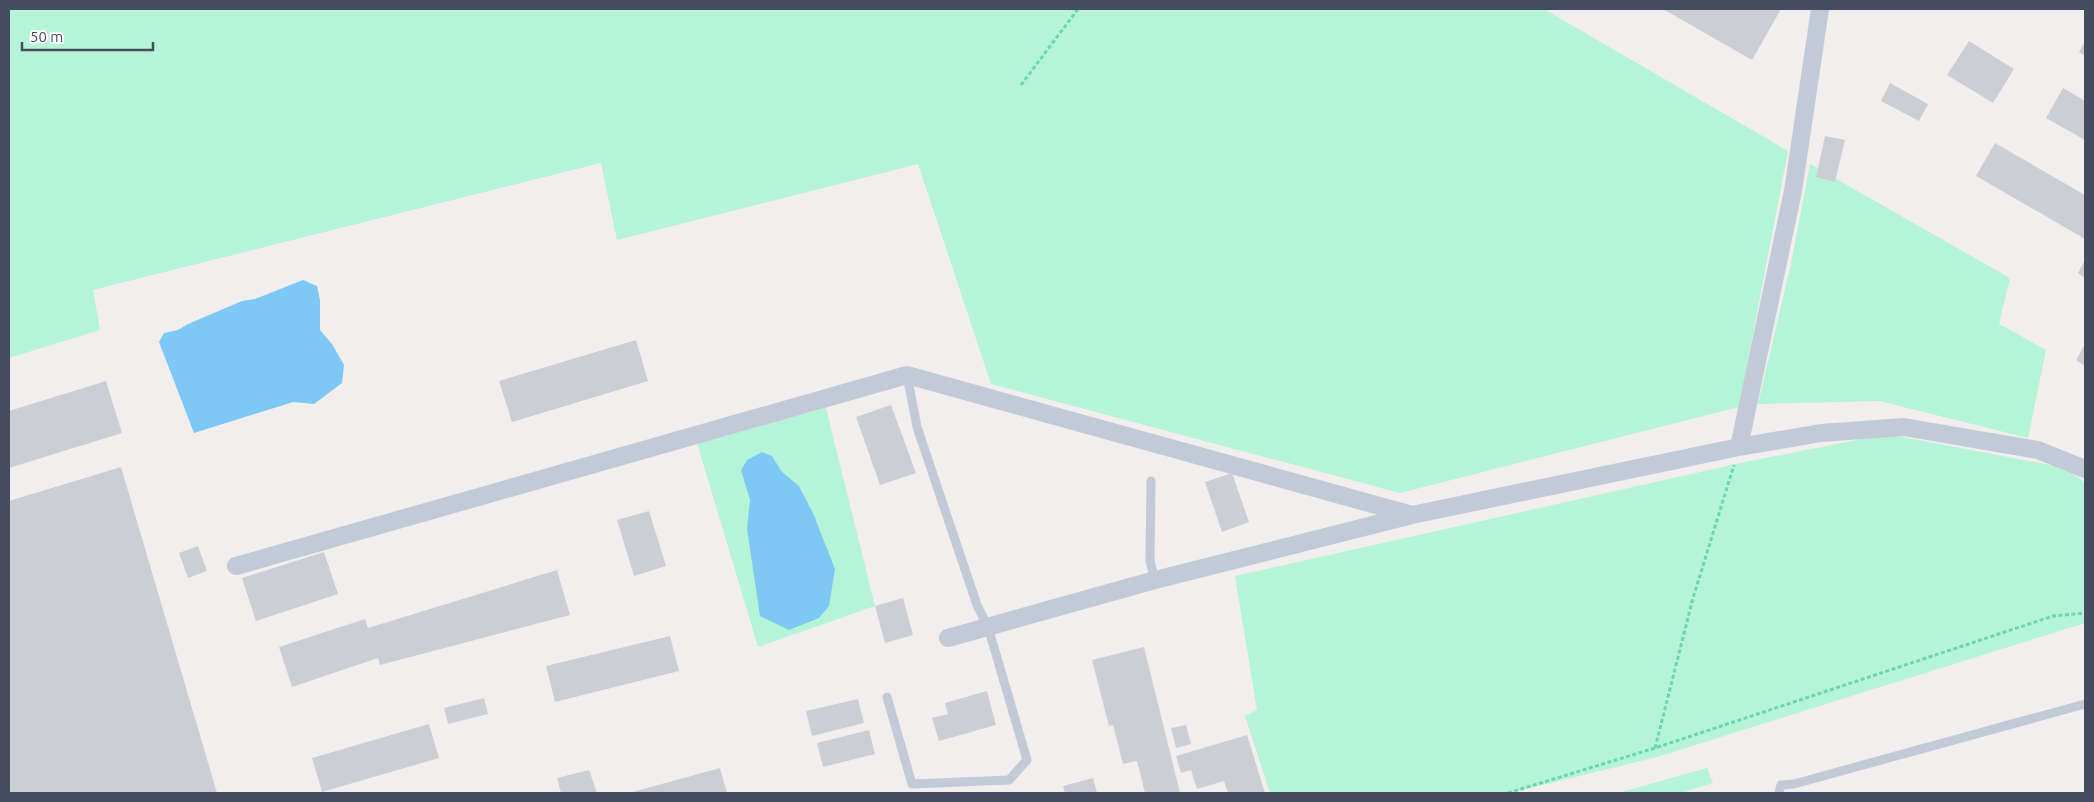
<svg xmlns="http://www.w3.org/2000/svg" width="2094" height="802" font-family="Ubuntu,sans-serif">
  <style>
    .green { fill: #b6f4d8 }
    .water { fill: #7ec8f6 }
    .building { fill: #ccced6 }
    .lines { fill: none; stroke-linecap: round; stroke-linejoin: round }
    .path { stroke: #6ad6b3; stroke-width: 3; stroke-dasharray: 4 2.5; stroke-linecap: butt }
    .lane { stroke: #c2cad7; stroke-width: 9 }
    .street { stroke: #c2cad7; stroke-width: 18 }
  </style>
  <rect width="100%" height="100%" fill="#f1eeed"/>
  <path class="green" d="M9,9H1544L1788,151L1739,407L1400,493L991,384L918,164L617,240L601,163L93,290L100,330L9,358Z
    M1810,164L2010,278L1999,324L2046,350L2028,438L1879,401L1758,404L1791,264Z
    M826,408L875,606L758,647L697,443Z
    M1887,434L2066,468L2085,483V623L1657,757L1510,793H1270L1245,716L1257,710L1235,576L1745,462Z
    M1707,768L1713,783L1681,793H1618Z"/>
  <path class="water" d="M303,280L317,286L320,300V330L332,344L344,365L342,383L314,404L293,402L194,433L159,342L164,333L178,330L188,324L242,301L255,299Z
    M762,452L772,456L782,472L799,486L813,513L835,569L829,606L819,618L789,630L760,616L747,529L750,500L741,470L747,460Z"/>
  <path class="building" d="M1663,9H1781L1752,60Z
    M1969,41L2014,69L1993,103L1947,75Z
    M2085,41V56L2079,52Z
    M1890,83L1928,104L1919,121L1881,101Z
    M2063,88L2085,101V140L2046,118Z
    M1825,136L1845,140L1835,182L1816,177Z
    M1995,143L2085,195V239L1976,176Z
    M2085,260V278L2078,273Z
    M636,340L648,381L512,422L499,381Z
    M2085,344V366L2076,360Z
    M106,381L122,433L9,468V411Z
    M891,405L916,473L880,485L856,417Z
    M121,467L217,793H9V501Z
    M1232,473L1249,522L1222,532L1205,482Z
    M649,511L666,566L634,576L617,520Z
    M198,546L207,571L188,578L179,553Z
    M324,552L338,594L256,621L242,578Z
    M557,570L570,615L380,665L378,658L292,687L279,647L365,619L368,628Z
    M903,598L913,635L885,643L875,606Z
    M670,636L679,671L555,702L546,666Z
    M1144,647L1180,793H1145L1137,761L1123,764L1113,725L1109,726L1092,660Z
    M987,691L996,725L939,741L932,718L948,714L945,703Z
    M484,698L488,714L448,724L444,708Z
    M858,699L864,723L812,736L806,711Z
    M429,724L439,758L322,792L312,758Z
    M1186,725L1191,744L1176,748L1171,728Z
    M869,730L875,754L823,767L817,743Z
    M1247,735L1265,793H1228L1224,781L1197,789L1191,770L1181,773L1176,756Z
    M720,768L727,793H629Z
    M589,770L597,793H561L557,778Z
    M1093,778L1097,793H1065L1063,786Z"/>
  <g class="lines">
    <path class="path" d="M1021,85L1078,9
      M1655,748L1693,598L1734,465
      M1508,793L1655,748L2053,616L2085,613"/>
    <path class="lane" d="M1151,481L1150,561L1155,580
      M887,697L912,784L1009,780L1027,760L988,627L977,605L917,427L907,375
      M1779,793L1781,785L1794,784L2085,704"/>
    <path class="street" d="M1739,447L1793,191L1820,9
      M236,566L907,375L1412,515
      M948,638L1155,580L1412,515L1739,447L1821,433L1904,427L2038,450L2085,469"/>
  </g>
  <rect width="2094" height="802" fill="none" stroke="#444d5d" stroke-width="20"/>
  <path d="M22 42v8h131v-8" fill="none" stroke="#444d5d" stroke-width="2.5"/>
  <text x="30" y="42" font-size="15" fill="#444d5d" stroke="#ffffff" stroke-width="4" paint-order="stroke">50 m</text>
</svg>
